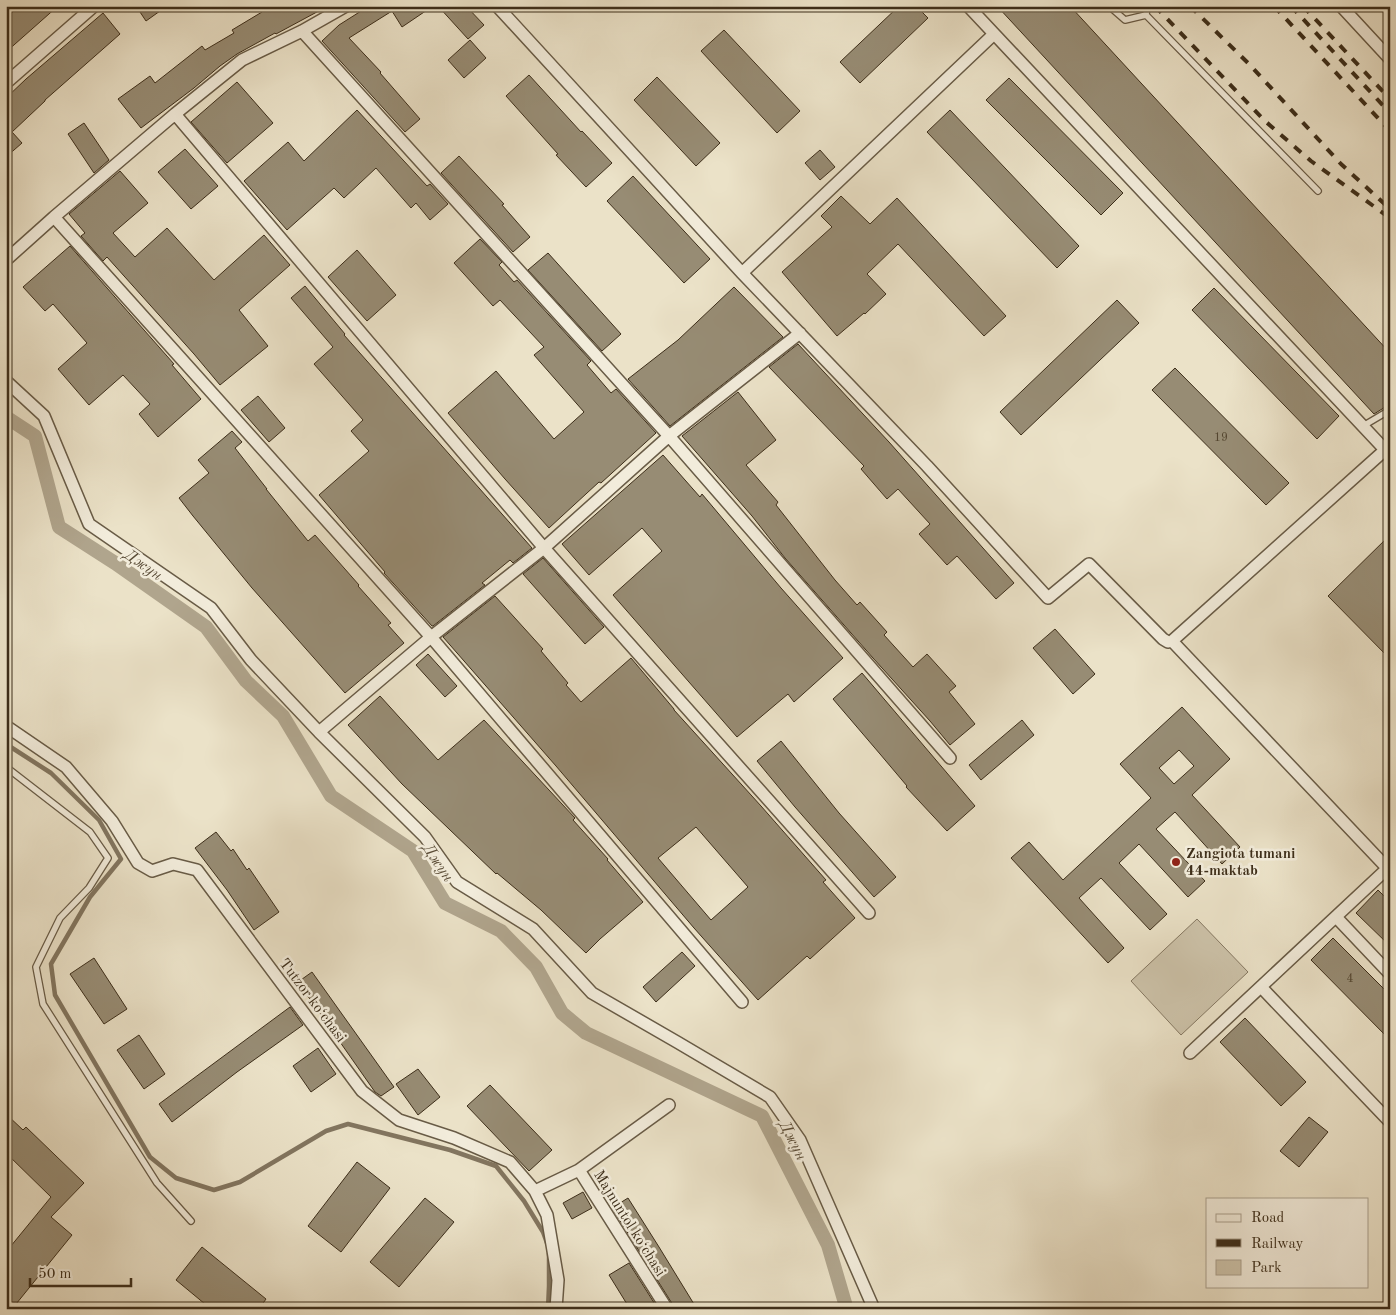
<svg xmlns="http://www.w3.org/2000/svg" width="1396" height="1315" font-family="'Old Standard TT',serif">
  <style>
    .green { fill: #cdc3aa; stroke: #857862 }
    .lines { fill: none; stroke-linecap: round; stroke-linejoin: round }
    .stream { stroke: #82755f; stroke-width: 4.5 }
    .canal { stroke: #b0a58d; stroke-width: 14 }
    .building { fill: #978c74; stroke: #3d2e1a; fill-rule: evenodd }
    .service-casing { stroke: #685b46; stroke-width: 8 }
    .minor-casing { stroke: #685b46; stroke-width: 14 }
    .service { stroke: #f2ecdb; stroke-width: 5.5 }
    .minor { stroke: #f2ecdb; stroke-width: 11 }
    .rail { stroke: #3d2e1a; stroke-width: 4; stroke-dasharray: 9 9; stroke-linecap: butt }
    .poi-dot { fill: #8f2418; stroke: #f2ecdb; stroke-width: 2 }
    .labels { text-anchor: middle; stroke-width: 5; stroke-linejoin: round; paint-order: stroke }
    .number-label { font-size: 12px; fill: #544630 }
    .poi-label { font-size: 15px; font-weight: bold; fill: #3d2e1a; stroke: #f2ecdb; text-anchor: start }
    .street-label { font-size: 15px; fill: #3d2e1a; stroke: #f2ecdb }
    .water-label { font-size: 16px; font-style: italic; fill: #5a4c37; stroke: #f2ecdb }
  </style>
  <rect width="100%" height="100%" fill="#ebe2c8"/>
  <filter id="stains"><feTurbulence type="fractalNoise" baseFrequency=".004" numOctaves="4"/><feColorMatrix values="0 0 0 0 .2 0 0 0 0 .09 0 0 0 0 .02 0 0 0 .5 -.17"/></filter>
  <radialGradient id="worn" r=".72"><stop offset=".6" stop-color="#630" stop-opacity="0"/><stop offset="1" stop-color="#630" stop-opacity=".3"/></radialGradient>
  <path class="green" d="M1197,919L1248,972L1181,1035L1131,981Z"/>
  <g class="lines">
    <path class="stream" d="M6,744L51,773L99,820L121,859L90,897L51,964L55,995L150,1157L176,1178L214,1190L240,1182L326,1131L348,1124L450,1150L496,1166L524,1201L543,1232L547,1243
      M548,1309L549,1286V1253"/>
    <path class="canal" d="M6,417L35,436L59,527L115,563L206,627L246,681L283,716L331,796L413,851L445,903L501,931L536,967L562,1013L586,1033L762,1116L828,1245L845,1303V1309"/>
  </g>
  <path class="building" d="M6,6H58L6,52Z
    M136,6H167L146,21Z
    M258,6H328L276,34L275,33L237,54L220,66L194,88L141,128L118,99L150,76L155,83L202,46L205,50L234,33L232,30L262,12Z
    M369,6H433L402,27L392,11L349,38L381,72L380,73L420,119L405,132L322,41L339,25Z
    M438,6H466L484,25L468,39Z
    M899,6H916L928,18L860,83L840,62Z
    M997,6H1070L1390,353V404L1374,414Z
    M103,13L120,34L45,100V101L12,132L22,143L6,157V98L26,79Z
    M724,30L800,111L777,133L701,51Z
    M470,40L486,58L464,78L448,60Z
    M529,75L581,132L582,131L612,163L586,187L556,155L558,154L506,96Z
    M657,77L720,143L696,166L634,100Z
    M1009,78L1123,193L1101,215L986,100Z
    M237,82L273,123L227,163L191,122Z
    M357,110L427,186L430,184L448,204L430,220L416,203L411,208L376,168L344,198L334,188L287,230L244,181L288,142L304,161Z
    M950,110L1079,246L1057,268L927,132Z
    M84,123L109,160L94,173L68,134Z
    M185,149L218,186L191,209L158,172Z
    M820,150L835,167L820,180L805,163Z
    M459,156L504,204L502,205L530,237L513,252L441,173Z
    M120,171L148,203L113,233L135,257L167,228L214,280L264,235L290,265L239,310L268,346L220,385L194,354L107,257L103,261L81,236L85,233L69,214Z
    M633,176L710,259L684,283L607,201Z
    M841,196L870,224L897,198L1006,316L984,336L898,244L867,274L886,294L865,314L864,313L837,336L782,272L832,227L821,216Z
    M480,239L502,262L499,265L514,282L517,280L591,361L587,365L611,393L616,389L656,433L601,483L599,482L549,528L505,479L448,413L496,371L554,439L584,412L534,355L544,347L500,300L493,306L454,263Z
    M70,246L174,364L172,365L201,399L158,437L139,414L150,404L123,375L89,405L58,369L87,343L53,304L45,311L23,287Z
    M357,250L396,295L367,321L328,277Z
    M548,253L621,334L602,351L528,270Z
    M305,286L345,334L344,335L532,548L513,563L510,560L482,583L485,585L433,626H432L384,573L385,572L319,495L369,451L351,431L363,420L314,364L333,347L291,298Z
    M734,287L783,337L670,426L628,379L678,340Z
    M1214,288L1339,416L1317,439L1192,310Z
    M1117,300L1139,323L1021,435L1000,412Z
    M798,344L889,442L1014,583L996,599L957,556L947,565L919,534L930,524L898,489L887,499L861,469L864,466L769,367Z
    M1175,368L1289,483L1266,505L1152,390Z
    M738,392L776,440L746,465L778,502L776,505L835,580L857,605L860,602L887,632L884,635L913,667L927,654L956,686L949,692L975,724L950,745L930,721L873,658L785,558L752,516L682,436Z
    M258,396L285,428L269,442L241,410Z
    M232,431L242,442L235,448L267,489H266L308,541L315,535L359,585L358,586L391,623L388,625L404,643L345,693L252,588L193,516L179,498L209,473L198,460Z
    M663,455L700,497L702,494L781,588L843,658L794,702L788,694L737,737L613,595L662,551L642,528L589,575L562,544Z
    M1390,535V659L1328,596Z
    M543,558L604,627L585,644L523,574Z
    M495,596L543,649L541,651L568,683L566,685L581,702L631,658L674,709V710L761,806L826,880L823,882L855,918L810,959L807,956L758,1000L694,928L556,766L443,637ZM696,827L748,887L711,920L658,858Z
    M1055,629L1095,674L1073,694L1033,648Z
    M428,654L457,686L445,697L416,665Z
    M862,673L975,806L947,831L906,787L907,786L880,754L833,699Z
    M380,696L438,760L484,720L575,818L573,820L608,859L607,860L643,902L600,939L586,953L541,910L497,873L496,874L402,784L348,725Z
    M1182,707L1230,759L1192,795L1240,847L1222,864L1175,812L1156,829L1205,881L1188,897L1139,844L1119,863L1167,914L1150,930L1101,878L1079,898L1124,948L1108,963L1011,858L1029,842L1063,880L1151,798L1120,764ZM1179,750L1194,766L1174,784L1159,768Z
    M1022,720L1034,735L981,780L969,765Z
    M781,741L839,813L896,877L874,897L795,807L757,761Z
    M216,832L231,851L233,849L247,870L249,868L279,912L254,930L227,890L195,848Z
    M1378,890L1390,902V946L1356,913Z
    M1333,938L1390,995V1040L1311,960Z
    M682,952L695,966L656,1002L643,987Z
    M94,958L127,1009L104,1024L70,974Z
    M312,972L394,1087L381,1096L375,1092L298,982Z
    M290,1007L303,1025L237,1072L172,1122L159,1104Z
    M1245,1018L1306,1082L1281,1106L1220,1042Z
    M139,1035L165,1074L144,1089L117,1050Z
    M318,1048L336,1074L311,1092L293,1066Z
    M418,1069L440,1097L418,1115L396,1084Z
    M490,1085L552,1150L529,1171L467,1106Z
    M6,1114L23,1130L26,1127L84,1183L51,1217L72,1235L12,1309H6V1252L51,1197L6,1153Z
    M1309,1117L1328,1132L1299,1167L1280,1151Z
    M357,1162L390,1188L341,1252L308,1226Z
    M583,1192L592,1208L572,1219L563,1203Z
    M425,1198L454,1222L399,1287L370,1262Z
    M628,1198L659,1247L697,1309H674L673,1305L612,1208Z
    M202,1247L266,1299L259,1309H211L176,1280Z
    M629,1263L658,1309H630L609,1275Z"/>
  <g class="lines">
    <defs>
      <path id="service" d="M1109,6L1125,20L1146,15L1147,6
        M1146,15L1318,191
        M1363,426L1390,410
        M6,767L90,832L108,858L89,888L60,918L36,967L43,1004L157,1183L191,1221"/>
      <path id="minor" d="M497,6L742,273L927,466L1048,598L1089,564L1163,639L1168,642L1172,641L1390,871
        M968,6L1390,455
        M1341,6L1390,59
        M302,31L669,436L950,758
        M6,83L94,6
        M175,114L544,548L869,913
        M54,217L431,637L742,1002
        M6,260L54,217L175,114L242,60L302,31L346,6
        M742,273L994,34
        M6,381L44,416L89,524L211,608L251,660L319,732L425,837L457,882L533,929L592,993L677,1042L770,1097L800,1140L874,1309
        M1172,641L1385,450
        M6,726L66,767L112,821L138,863L152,871L173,864L197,870L362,1091L399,1120L454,1138L510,1162L535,1191L547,1215L558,1280L556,1309
        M319,732L431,637L544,548L669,436L800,333
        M1336,917L1390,974
        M1261,987L1390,1122
        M1190,1053L1390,866
        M579,1170L669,1105
        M535,1191L579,1170L667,1309"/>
    </defs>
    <use href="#service" class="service-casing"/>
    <use href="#minor" class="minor-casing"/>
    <use href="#service" class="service"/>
    <use href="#minor" class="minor"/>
    <path class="rail" d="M1155,6L1265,121L1311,161L1390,218
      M1190,6L1250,65L1341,164L1390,209
      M1274,6L1390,131
      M1291,6L1390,113
      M1303,6L1390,99"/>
  </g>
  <circle class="poi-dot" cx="1176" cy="862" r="5"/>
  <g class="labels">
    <g class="number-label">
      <text x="1221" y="441">19</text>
      <text x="1350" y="982">4</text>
    </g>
    <g class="poi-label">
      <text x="1186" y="858">Zangiota tumani<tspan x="1186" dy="17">44-maktab</tspan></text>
    </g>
    <g class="street-label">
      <text transform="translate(313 1000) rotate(53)" y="5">Tutzor ko‘chasi</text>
      <text transform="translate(630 1223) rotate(58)" y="5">Majnuntol ko‘chasi</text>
    </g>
    <g class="water-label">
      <text transform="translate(144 564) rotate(35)" y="6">Джун</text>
      <text transform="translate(439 862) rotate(56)" y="6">Джун</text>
      <text transform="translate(794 1140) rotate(63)" y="6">Джун</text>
    </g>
  </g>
  <rect width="1396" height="1315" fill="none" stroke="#ebe2c8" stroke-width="25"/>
  <rect x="8" y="8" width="1381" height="1300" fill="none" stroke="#3d2e1a" stroke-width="2.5"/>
  <rect x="12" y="12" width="1371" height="1290" fill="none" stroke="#3d2e1a"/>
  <rect x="1206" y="1198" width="162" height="90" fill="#f2ecdb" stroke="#aaa08e"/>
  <rect x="1216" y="1214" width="25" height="8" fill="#f2ecdb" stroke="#aaa08e"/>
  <text x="1251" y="1222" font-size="15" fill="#3d2e1a">Road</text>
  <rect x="1216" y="1239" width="25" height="8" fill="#3d2e1a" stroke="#aaa08e"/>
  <text x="1251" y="1248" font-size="15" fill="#3d2e1a">Railway</text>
  <rect x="1216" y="1260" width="25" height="15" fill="#cdc3aa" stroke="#aaa08e"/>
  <text x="1251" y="1272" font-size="15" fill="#3d2e1a">Park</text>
  <path d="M30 1278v8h101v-8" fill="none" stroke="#3d2e1a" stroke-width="2.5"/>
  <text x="38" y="1278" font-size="15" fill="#3d2e1a" stroke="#f2ecdb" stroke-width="4" paint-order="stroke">50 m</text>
  <rect width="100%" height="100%" filter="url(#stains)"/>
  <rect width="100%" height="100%" fill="url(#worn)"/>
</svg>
